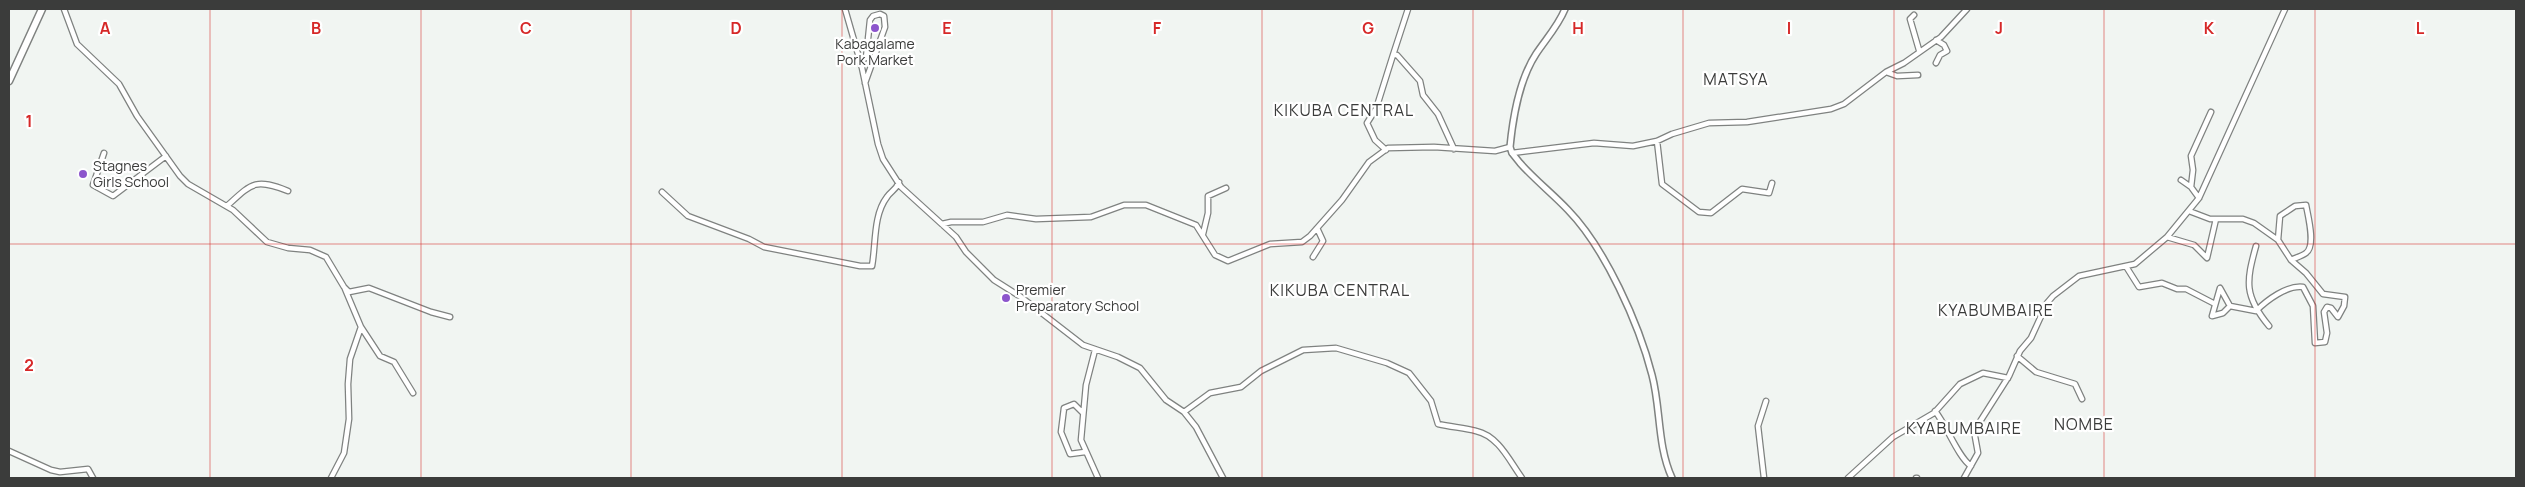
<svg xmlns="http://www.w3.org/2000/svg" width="2525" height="487" font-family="Manrope,sans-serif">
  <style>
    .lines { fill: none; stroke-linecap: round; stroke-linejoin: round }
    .minor-casing { stroke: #7f8280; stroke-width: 7 }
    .tertiary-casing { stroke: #7f8280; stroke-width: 8 }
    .primary-casing { stroke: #7f8280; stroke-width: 9 }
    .minor { stroke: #fff; stroke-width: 4.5 }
    .tertiary { stroke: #fff; stroke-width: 5 }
    .primary { stroke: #fff; stroke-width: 6 }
    .grid { fill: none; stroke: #d62828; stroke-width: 1; stroke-opacity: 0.55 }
    .poi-dot { fill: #8c55cc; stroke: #fff; stroke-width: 2 }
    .labels { text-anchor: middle; stroke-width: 4.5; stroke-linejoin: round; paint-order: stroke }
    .poi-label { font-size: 14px; fill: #3b3c3b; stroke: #fff; text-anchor: start }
    .quarter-label { font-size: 16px; letter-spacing: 1px; fill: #3b3c3b; stroke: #fff }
    .grid-label { font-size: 16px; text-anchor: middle; font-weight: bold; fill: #d62828; stroke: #fff; stroke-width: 4.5; stroke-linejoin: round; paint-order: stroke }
  </style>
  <rect width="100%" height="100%" fill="#f1f5f2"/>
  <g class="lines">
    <defs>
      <path id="minor" d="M64,9L77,44L119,84L137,116L180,176L188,184L233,210L267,242L288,248L310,250L326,257L344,287L349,292L369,288L431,312L450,317
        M845,9L862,68L878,144L883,159L901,187L956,237L966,252L994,280L1021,297L1083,345L1118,357L1140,368L1166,400L1184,412L1196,427L1223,478
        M1408,9L1393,55H1397L1420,81L1423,95L1438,114L1454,149
        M1914,15L1910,19L1919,50
        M1936,40L1944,45L1947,51L1940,55L1936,63
        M859,61L866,58L870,20L873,16L880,14L884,16L885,27L865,83
        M1886,72L1897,76L1918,75
        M1657,141L1662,184L1699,212L1711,213L1742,189L1769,193L1772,183
        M1386,150L1375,140L1367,123L1376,109L1393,55
        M104,153L93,185L113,196L166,156
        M1512,153L1594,143L1633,146L1657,141L1672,134L1709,123L1747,122L1831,109L1844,104L1886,72L1904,63L1941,37L1967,9
        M2181,180L2191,187
        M662,192L688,216L749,239L764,247L860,266H872C876,245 873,215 887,197C891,191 896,190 899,182
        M2199,198L2191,187L2193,170L2191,156L2211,112
        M227,206C252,183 255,178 288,191
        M2189,211L2210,219H2243L2254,223L2278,240L2291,260L2306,273L2323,294L2345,297L2344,306L2338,317L2331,308L2327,307L2324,312L2327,333L2325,342L2315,343L2313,306L2303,287C2287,285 2267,300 2256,311L2230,306L2220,288L2212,316L2223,313L2230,306
        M942,224L951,222H983L1007,215L1036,219L1091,217L1124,205H1146L1196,225L1215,255L1228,261L1270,244L1302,242L1310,236L1342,200L1369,162L1388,148L1434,147L1495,151L1510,147
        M1203,234L1208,213V196L1226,188
        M2167,237L2194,245L2207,258L2216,219
        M2278,240L2280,216L2295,206L2306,205C2308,216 2316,246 2306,253C2302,256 2295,258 2291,260
        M2256,246C2246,282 2244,296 2269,326
        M1313,257L1323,241L1317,228
        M2127,268L2139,287L2162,283L2177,289H2186L2215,304
        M361,327L380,356L394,362L413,393
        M1095,350L1086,385L1081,440L1098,478
        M2017,356L2036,372L2075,384L2082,399
        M1935,411C1947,426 1958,457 1971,466
        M1184,412L1210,393L1241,387L1261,371L1303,350L1336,348L1387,363L1409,373L1431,401L1438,424C1451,427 1465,428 1476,431C1499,436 1510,462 1522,478
        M1083,413L1074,404L1064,408L1061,432L1070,454L1085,452
        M9,451L51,470L60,472L88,469L93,478
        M331,478L344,453L349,419L348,384L350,359L361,327L345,289
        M1764,478L1758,426L1766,401
        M1848,478L1893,437L1934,413L1960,384L1983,373L2008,378
        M1916,478H1917
        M1964,478L1978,453L1974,431L2009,376L2020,351L2031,338L2047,303L2053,296L2079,276L2135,264L2167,237L2199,198L2285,9"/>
      <path id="tertiary" d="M1565,9C1558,26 1546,39 1536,54C1519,80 1513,116 1510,147L1512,153L1520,163C1535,180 1553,194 1568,210C1605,248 1639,324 1652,375C1661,409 1657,445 1672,478"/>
      <path id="primary" d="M9,81L42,9"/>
    </defs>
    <use href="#minor" class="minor-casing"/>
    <use href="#tertiary" class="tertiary-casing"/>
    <use href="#primary" class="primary-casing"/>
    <use href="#minor" class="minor"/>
    <use href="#tertiary" class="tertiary"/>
    <use href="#primary" class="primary"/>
  </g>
  <path class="grid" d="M210,9V478M421,9V478M631,9V478M842,9V478M1052,9V478M1262,9V478M1473,9V478M1683,9V478M1894,9V478M2104,9V478M2315,9V478M9,244H2516"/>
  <g class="poi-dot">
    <circle cx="875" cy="28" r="5"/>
    <circle cx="83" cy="174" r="5"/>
    <circle cx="1006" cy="298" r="5"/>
  </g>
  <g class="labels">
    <g class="poi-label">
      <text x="875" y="49" text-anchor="middle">Kabagalame<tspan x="875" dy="16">Pork Market</tspan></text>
      <text x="93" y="171">Stagnes<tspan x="93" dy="16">Girls School</tspan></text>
      <text x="1016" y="295">Premier<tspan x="1016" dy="16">Preparatory School</tspan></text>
    </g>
    <g class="quarter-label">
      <text x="1736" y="85">MATSYA</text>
      <text x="1344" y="116">KIKUBA CENTRAL</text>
      <text x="1340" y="296">KIKUBA CENTRAL</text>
      <text x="1996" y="316">KYABUMBAIRE</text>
      <text x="2084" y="430">NOMBE</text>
      <text x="1964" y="434">KYABUMBAIRE</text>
    </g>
  </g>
  <g class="grid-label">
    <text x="105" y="34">A</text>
    <text x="316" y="34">B</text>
    <text x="526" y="34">C</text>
    <text x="736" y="34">D</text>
    <text x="947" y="34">E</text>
    <text x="1157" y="34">F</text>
    <text x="1368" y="34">G</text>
    <text x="1578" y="34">H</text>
    <text x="1789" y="34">I</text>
    <text x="1999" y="34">J</text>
    <text x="2209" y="34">K</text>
    <text x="2420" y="34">L</text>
    <text x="29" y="127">1</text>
    <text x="29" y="371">2</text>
  </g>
  <rect width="2525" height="487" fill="none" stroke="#3b3c3b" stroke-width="20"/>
</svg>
